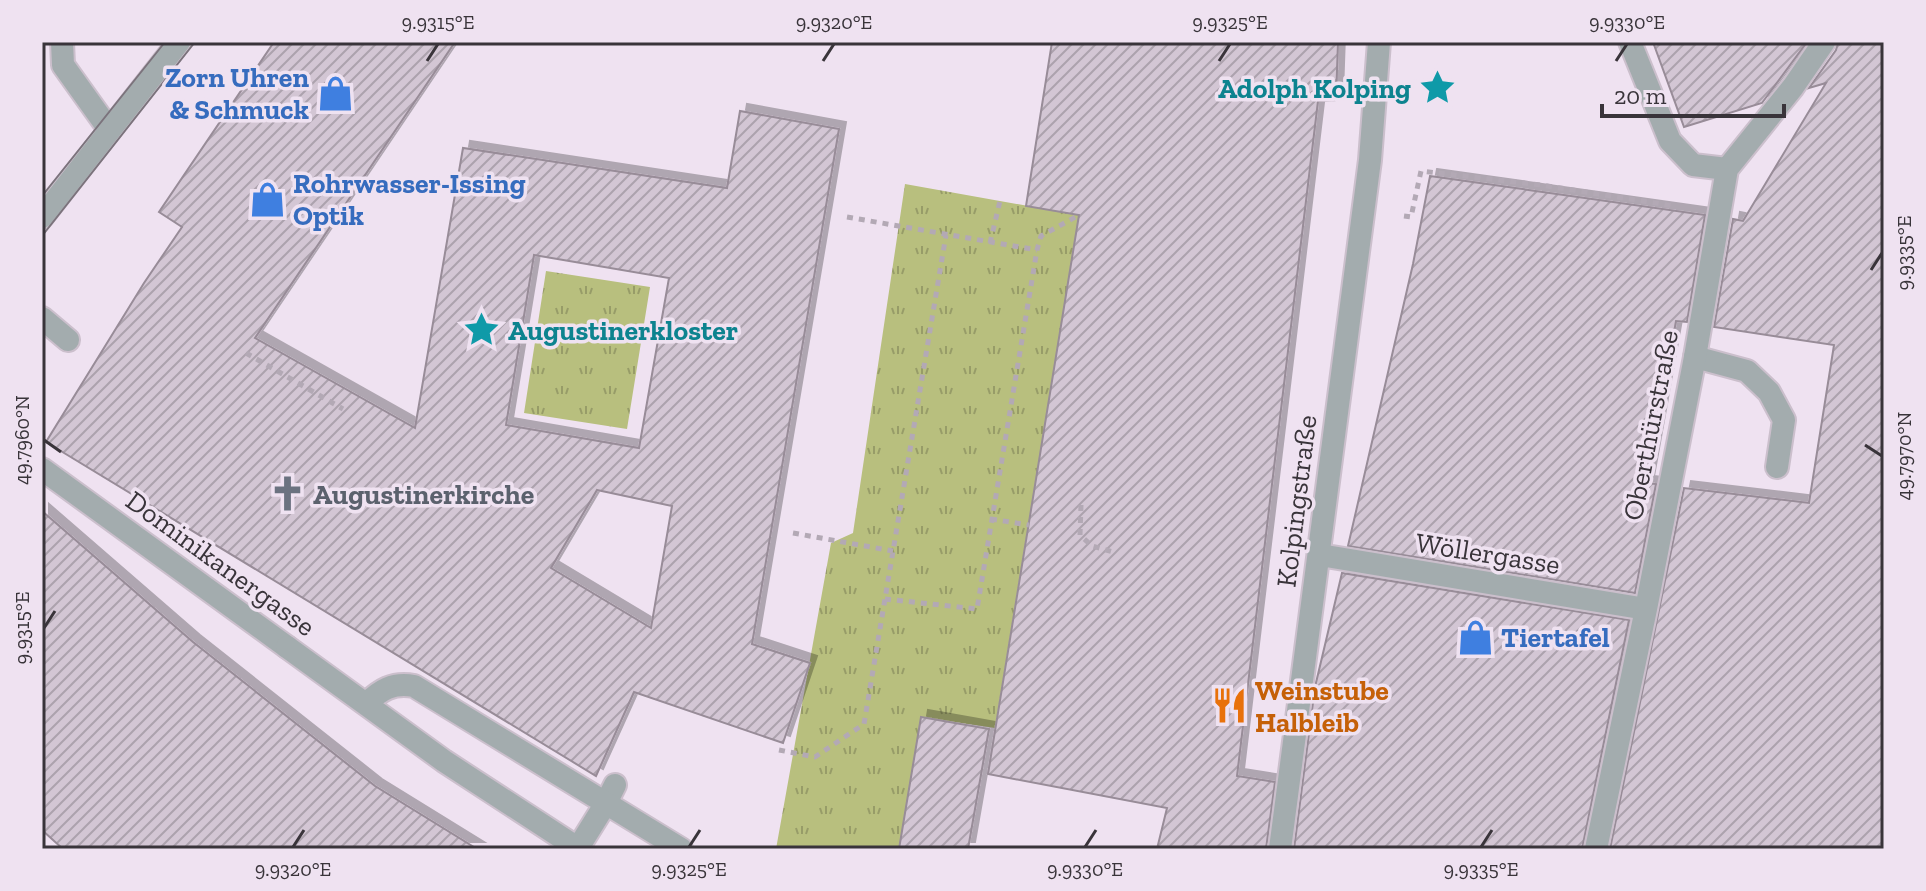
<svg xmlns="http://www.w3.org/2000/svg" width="1926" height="891" font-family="'Zilla Slab',serif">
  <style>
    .grass { fill: url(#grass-tufts) }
    .building { fill: url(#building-hatch); stroke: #988c98; stroke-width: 2; fill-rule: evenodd; filter: url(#shadow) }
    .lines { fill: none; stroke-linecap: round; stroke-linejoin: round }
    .service-casing { stroke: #cbbfcc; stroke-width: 26 }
    .pedestrian-casing { stroke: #cbbfcc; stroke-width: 26 }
    .minor-casing { stroke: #cbbfcc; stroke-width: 26 }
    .path { stroke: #b3a9b5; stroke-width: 5; stroke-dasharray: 6 6; stroke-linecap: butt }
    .service { stroke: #a3acae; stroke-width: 22 }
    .pedestrian { stroke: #a3acae; stroke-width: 22 }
    .minor { stroke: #a3acae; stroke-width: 22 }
    .tram { stroke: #7b737c; stroke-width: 2 }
    .ticks { fill: none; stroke: #39343a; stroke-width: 3 }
    .labels { text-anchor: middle; stroke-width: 7; stroke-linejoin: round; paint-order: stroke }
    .shop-label { font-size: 28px; font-weight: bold; fill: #366cbe; stroke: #efe2f1; text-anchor: start }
    .culture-label { font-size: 28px; font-weight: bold; fill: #0d838f; stroke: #efe2f1; text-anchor: end }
    .street-label { font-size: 28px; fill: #39343a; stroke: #efe2f1 }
    .worship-label { font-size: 28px; font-weight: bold; fill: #5b616d; stroke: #efe2f1; text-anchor: start }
    .food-label { font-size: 28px; font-weight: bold; fill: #c56008; stroke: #efe2f1; text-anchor: start }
    .neatline { fill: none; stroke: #39343a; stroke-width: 3 }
    .ticks-label { font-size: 20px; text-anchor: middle; fill: #39343a }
  </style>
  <defs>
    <pattern id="grass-tufts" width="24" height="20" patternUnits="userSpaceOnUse" patternTransform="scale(2)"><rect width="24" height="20" fill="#b8bf7e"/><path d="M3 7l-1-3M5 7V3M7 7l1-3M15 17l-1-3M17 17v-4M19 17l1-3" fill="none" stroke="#979c68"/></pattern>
    <pattern id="building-hatch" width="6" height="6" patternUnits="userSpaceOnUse" patternTransform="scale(2)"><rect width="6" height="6" fill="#d3c6d4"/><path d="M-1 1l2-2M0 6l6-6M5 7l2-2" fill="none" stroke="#aca2ad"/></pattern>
    <filter id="shadow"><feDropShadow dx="7" dy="-7" stdDeviation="0" flood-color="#0004"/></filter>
  </defs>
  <rect width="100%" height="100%" fill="#efe2f1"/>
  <path class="grass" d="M905,184L1079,215L995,728L921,717L899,849H776L831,543L853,533Z
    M546,271L650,287L627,429L524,413Z"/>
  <path class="building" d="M274,42H455L255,338L415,428L463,148L727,188L740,111L839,129L752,644L810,663L783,743L634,692L596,776L46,442L144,283L182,227L159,212ZM534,255L669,278L639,448L506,425ZM597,490L672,506L651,628L551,568Z
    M1052,42H1338L1336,100L1318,101L1237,776L1275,782L1266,849H1157L1167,808L988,774L1079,215L1026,206Z
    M1653,42H1807L1762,103L1684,127Z
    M1838,42H1884V849H1610L1684,488L1809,503L1834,345L1714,327L1733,219L1743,221L1826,83L1809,88L1836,50Z
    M1430,176L1705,215L1687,322L1676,321L1647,483L1656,484L1635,593L1348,546L1413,264Z
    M42,511L193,642L375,786L477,849H63L42,830Z
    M1342,573L1629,620L1582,849H1294L1315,687Z
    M921,717L989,729L968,849H899Z"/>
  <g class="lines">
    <defs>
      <path id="service" d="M1695,357L1747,371L1769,392L1784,420L1777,467
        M606,803L615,785"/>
      <path id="pedestrian" d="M62,42L63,65L103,121L111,127
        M42,217L179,42
        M42,318L68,340
        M42,469L287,647"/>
      <path id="minor" d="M1630,42L1670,141L1693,165L1727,169
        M1320,555L1646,609
        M287,647L444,761L579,849
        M366,704C380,690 393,682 414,686L681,849
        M578,848L606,803
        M1280,849L1370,160L1379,42
        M1596,849L1646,609L1695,357L1727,169L1793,87L1824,42"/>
    </defs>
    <use href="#service" class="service-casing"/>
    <use href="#pedestrian" class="pedestrian-casing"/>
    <use href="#minor" class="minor-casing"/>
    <path class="path" d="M1404,216L1411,217L1421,171L1541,185L1674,206
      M847,217L1037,250
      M990,243L1000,201
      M246,353L343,409
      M1081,505L1080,535L1092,546L1113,552
      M991,519L1029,525
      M793,533L893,551
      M885,599L977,609L1037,250L1041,236L1079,215
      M779,750L815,757L864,724L946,235"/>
    <use href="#service" class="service"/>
    <use href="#pedestrian" class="pedestrian"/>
    <use href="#minor" class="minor"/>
    <path class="tram" d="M42,196L165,42
      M42,236L195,42"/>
  </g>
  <path class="ticks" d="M427,61L438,44M823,61L834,44M1219,61L1230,44M1616,61L1627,44M1871,270L1882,253M44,440L61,452M1865,445L1882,456M44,628L55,611M293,847L304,830M689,847L700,830M1085,847L1096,830M1481,847L1492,830"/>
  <defs>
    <symbol id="sight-bare" viewBox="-9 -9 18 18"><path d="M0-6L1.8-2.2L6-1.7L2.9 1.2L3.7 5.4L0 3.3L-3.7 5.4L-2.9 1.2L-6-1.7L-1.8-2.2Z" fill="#0f9aa8" stroke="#efe2f1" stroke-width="2.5" paint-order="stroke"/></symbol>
    <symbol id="shop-bare" viewBox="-9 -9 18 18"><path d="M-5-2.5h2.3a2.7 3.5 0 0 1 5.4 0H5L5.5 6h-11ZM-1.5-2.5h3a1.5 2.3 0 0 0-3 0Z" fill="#3f7fe0" stroke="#efe2f1" stroke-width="2.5" paint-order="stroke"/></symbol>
    <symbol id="church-bare" viewBox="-9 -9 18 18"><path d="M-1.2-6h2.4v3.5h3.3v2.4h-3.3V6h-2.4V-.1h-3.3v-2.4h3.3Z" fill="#6b7280" stroke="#efe2f1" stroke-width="2.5" paint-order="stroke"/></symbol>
    <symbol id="restaurant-bare" viewBox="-9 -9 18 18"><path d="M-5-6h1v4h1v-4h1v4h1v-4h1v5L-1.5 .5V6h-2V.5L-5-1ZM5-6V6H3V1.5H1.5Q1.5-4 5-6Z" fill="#e8710a" stroke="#efe2f1" stroke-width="2.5" paint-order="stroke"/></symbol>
  </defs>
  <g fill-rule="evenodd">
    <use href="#sight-bare" x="1412" y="62" width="51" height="51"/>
    <use href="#shop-bare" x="310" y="68" width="51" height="51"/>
    <use href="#shop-bare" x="242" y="174" width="51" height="51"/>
    <use href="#sight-bare" x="456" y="304" width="51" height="51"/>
    <use href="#church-bare" x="262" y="468" width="51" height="51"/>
    <use href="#shop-bare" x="1450" y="612" width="51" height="51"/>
    <use href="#restaurant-bare" x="1204" y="680" width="51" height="51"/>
  </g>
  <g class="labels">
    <g class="shop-label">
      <text x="309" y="87" text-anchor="end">Zorn Uhren<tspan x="309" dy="32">&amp; Schmuck</tspan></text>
      <text x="293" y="193">Rohrwasser-Issing<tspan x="293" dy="32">Optik</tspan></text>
      <text x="1501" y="647">Tiertafel</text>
    </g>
    <g class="culture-label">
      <text x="1411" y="98">Adolph Kolping</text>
      <text x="508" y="340" text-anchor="start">Augustinerkloster</text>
    </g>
    <g class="street-label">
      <text transform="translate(1650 425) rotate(-79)" y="10">Oberthürstraße</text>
      <text transform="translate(1296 501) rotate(-83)" y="10">Kolpingstraße</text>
      <text transform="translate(1488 553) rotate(9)" y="10">Wöllergasse</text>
      <text transform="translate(221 563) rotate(36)" y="10">Dominikanergasse</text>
    </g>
    <g class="worship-label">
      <text x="313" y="504">Augustinerkirche</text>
    </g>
    <g class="food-label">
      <text x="1255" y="700">Weinstube<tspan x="1255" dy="32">Halbleib</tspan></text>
    </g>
  </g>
  <rect width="1926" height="891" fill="none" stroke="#efe2f1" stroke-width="88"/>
  <path d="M1602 104v12h182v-12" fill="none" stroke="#39343a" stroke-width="4"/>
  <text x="1614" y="104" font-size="24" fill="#39343a" stroke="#efe2f1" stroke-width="6" paint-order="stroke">20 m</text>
  <rect x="44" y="44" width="1838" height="803" class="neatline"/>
  <g class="ticks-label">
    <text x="438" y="29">9.9315°E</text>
    <text x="834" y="29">9.9320°E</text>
    <text x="1230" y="29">9.9325°E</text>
    <text x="1627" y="29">9.9330°E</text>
    <text transform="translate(1904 253) rotate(-90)" y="7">9.9335°E</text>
    <text transform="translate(22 440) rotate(-90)" y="7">49.7960°N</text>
    <text transform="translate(1904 456) rotate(-90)" y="7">49.7970°N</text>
    <text transform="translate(22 628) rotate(-90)" y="7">9.9315°E</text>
    <text x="293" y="876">9.9320°E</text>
    <text x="689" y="876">9.9325°E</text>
    <text x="1085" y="876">9.9330°E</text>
    <text x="1481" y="876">9.9335°E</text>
  </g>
</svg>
